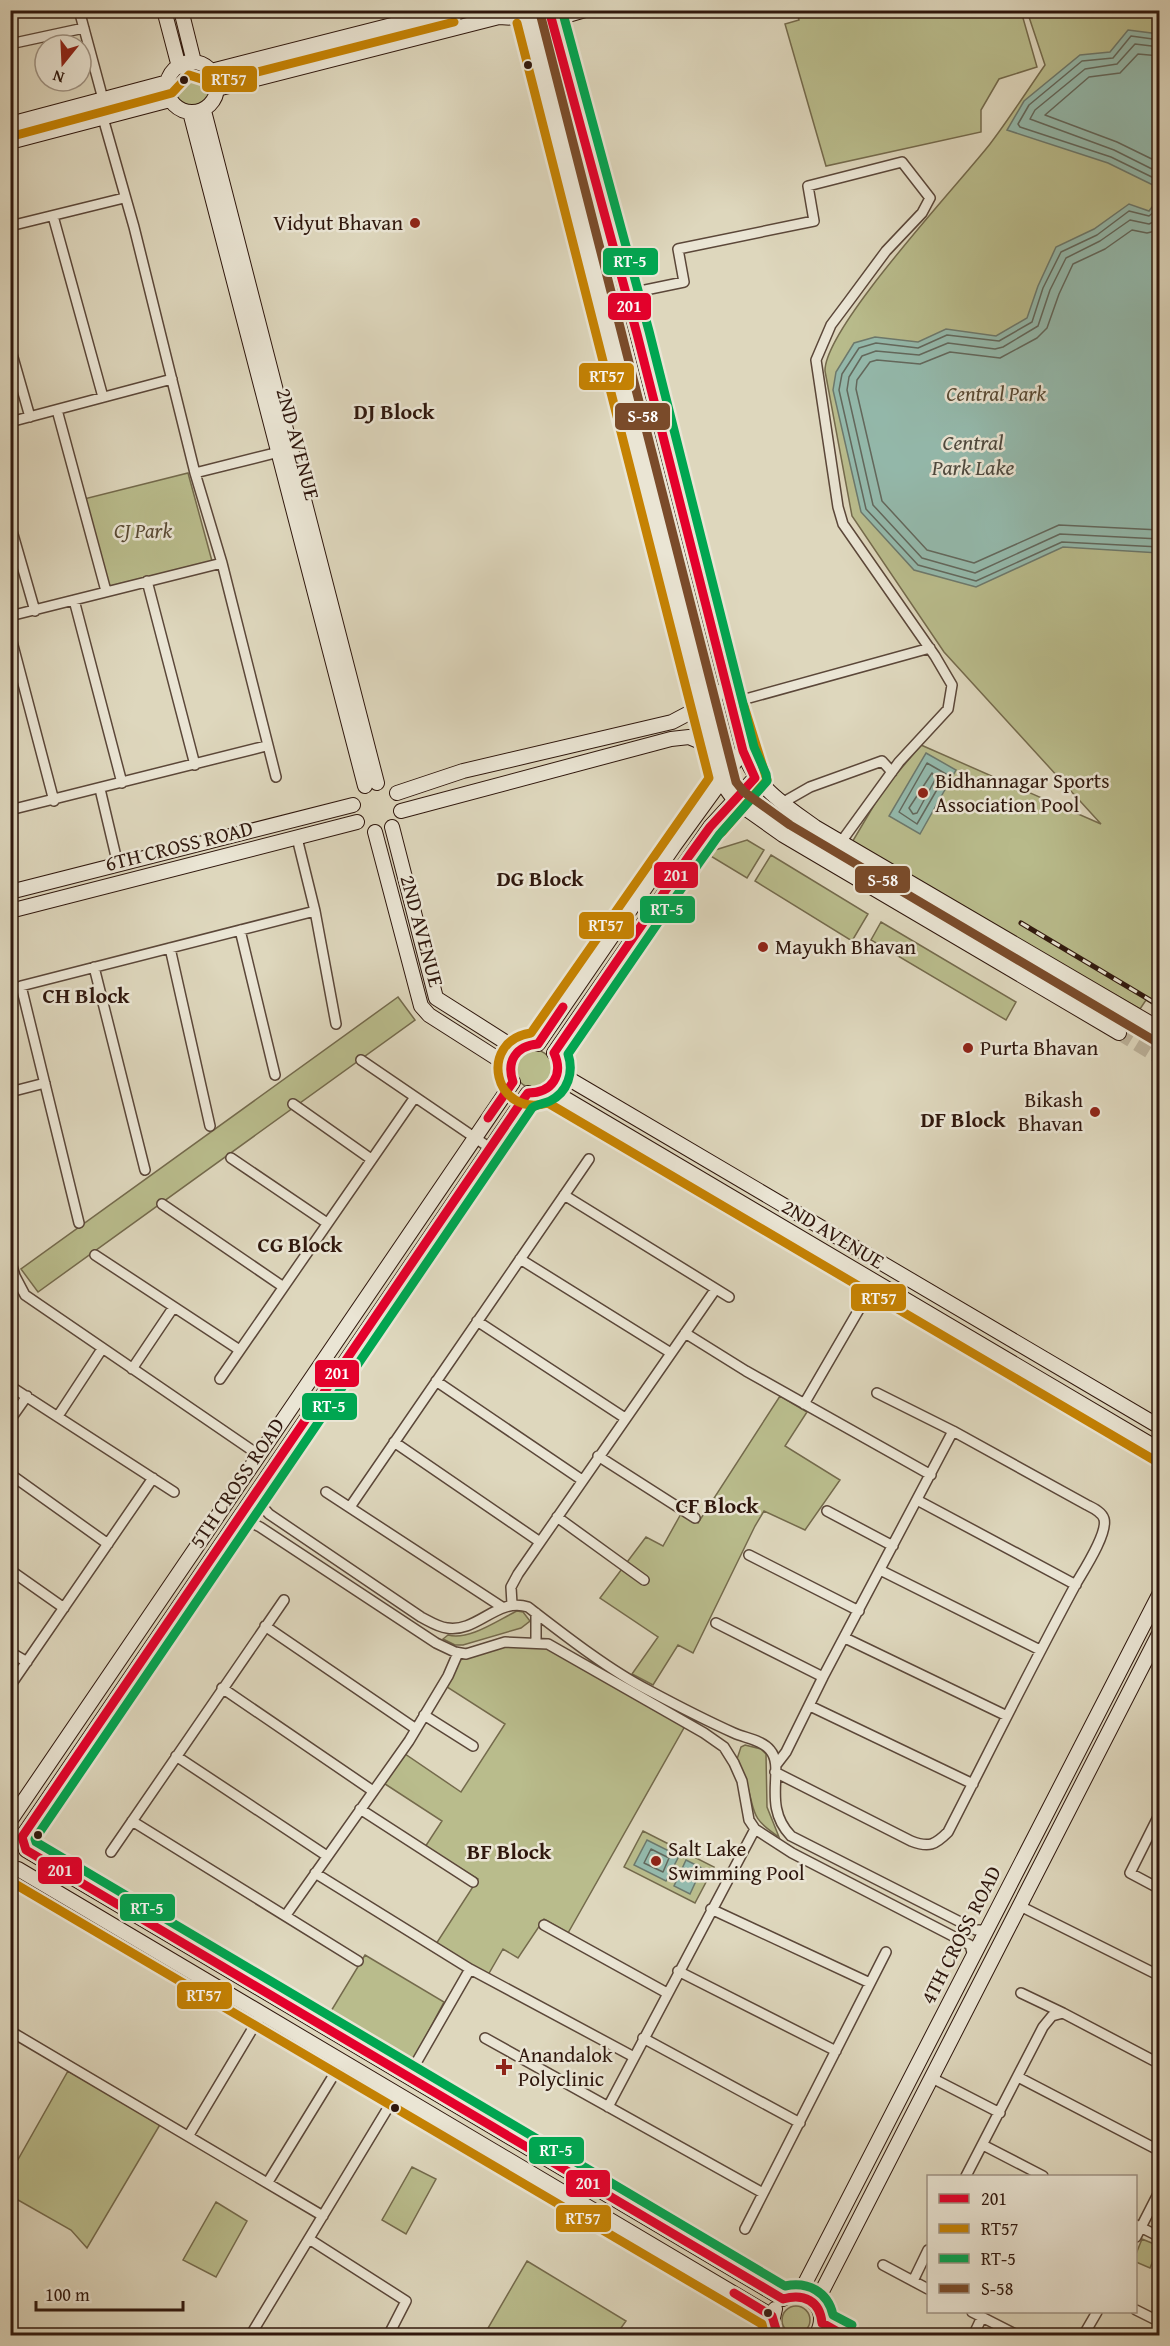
<svg xmlns="http://www.w3.org/2000/svg" width="1170" height="2346" font-family="'Gentium Book Plus',serif">
  <style>
    .green { fill: #b9bc8c; stroke: #746a4c; stroke-width: 1.5 }
    .water { fill: #94baad; stroke: #6c796d; stroke-width: 1.5 }
    .lines { fill: none; stroke-linecap: round; stroke-linejoin: round }
    .shore { stroke: #62685d; stroke-width: 1.5 }
    .secondary-tunnel { stroke: #bbb19a; stroke-width: 14; stroke-dasharray: 14 7; stroke-linecap: butt }
    .street-casing { stroke: #5b4739; stroke-width: 12 }
    .secondary-casing { stroke: #2f170d; stroke-width: 16 }
    .street { stroke: #eae5d4; stroke-width: 9 }
    .secondary { stroke: #eae5d4; stroke-width: 14 }
    .rail-casing { stroke: #2f170d; stroke-width: 5 }
    .rail { stroke: #eae5d4; stroke-width: 3; stroke-dasharray: 9; stroke-linecap: butt }
    .bus-1-casing { stroke: #eae5d4; stroke-width: 14 }
    .bus-2-casing { stroke: #eae5d4; stroke-width: 14 }
    .bus-3-casing { stroke: #eae5d4; stroke-width: 14 }
    .bus-4-casing { stroke: #eae5d4; stroke-width: 14 }
    .bus-1 { stroke: #e4002b; stroke-width: 9 }
    .bus-2 { stroke: #c58203; stroke-width: 9 }
    .bus-3 { stroke: #00a651; stroke-width: 9 }
    .bus-4 { stroke: #7a4b2a; stroke-width: 9 }
    .bus-dot { fill: #2f170d; stroke: #eae5d4; stroke-width: 2 }
    .poi-dot { fill: #8f2418; stroke: #eae5d4; stroke-width: 2 }
    .labels { text-anchor: middle; stroke-width: 5; stroke-linejoin: round; paint-order: stroke }
    .poi-label { font-size: 21px; fill: #2f170d; stroke: #eae5d4; text-anchor: start }
    .park-label { font-size: 21px; font-style: italic; fill: #584933; stroke: #eae5d4 }
    .street-label { font-size: 21px; fill: #2f170d; stroke: #eae5d4 }
    .neighbourhood-label { font-size: 22px; font-weight: bold; fill: #2f170d; stroke: #eae5d4 }
    .water-label { font-size: 22px; font-style: italic; fill: #4d483d; stroke: #eae5d4 }
    .line-badge { stroke: #eae5d4; stroke-width: 2 }
    .badge-label { font-size: 16px; text-anchor: middle; font-weight: bold; fill: #fff }
  </style>
  <rect width="100%" height="100%" fill="#ded7bd"/>
  <filter id="stains"><feTurbulence type="fractalNoise" baseFrequency=".00333" numOctaves="4"/><feColorMatrix values="0 0 0 0 .2 0 0 0 0 .09 0 0 0 0 .02 0 0 0 .5 -.17"/></filter>
  <radialGradient id="worn" r=".72"><stop offset=".6" stop-color="#630" stop-opacity="0"/><stop offset="1" stop-color="#630" stop-opacity=".3"/></radialGradient>
  <path class="green" d="M797,11H1021L1037,67L999,79L981,110V132L826,166L785,24L799,20Z
    M1027,11H1159V1008L1146,1000L1140,1009L851,844L883,790L921,745L1101,824L944,652L852,516L825,371C824,328 957,186 990,144C1009,119 1027,91 1045,65Z
    M173 88a19 19 0 1 1 38 0a19 19 0 1 1-38 0Z
    M188,473L212,561L107,587L84,499Z
    M747,840L764,850L747,878L709,855L712,851Z
    M771,855L868,914L852,941L755,881Z
    M881,922L1016,1002L1006,1020L871,940Z
    M398,997L415,1020L38,1292L21,1269Z
    M515 1069a19 19 0 1 1 38 0a19 19 0 1 1-38 0Z
    M780,1396L807,1412L785,1446L840,1480L805,1530L764,1511L755,1526L693,1653L678,1645L653,1685L632,1674L658,1637L600,1598L646,1537L663,1546L682,1512L698,1523Z
    M517,1611L523,1612L530,1621L521,1628L463,1645H455L443,1639L448,1635C469,1641 498,1620 517,1611Z
    M509,1645H536L554,1651L685,1726L568,1933L544,1919L518,1958L503,1949L488,1975L436,1944L478,1879L425,1847L442,1821L382,1782L405,1754L461,1792L505,1724L447,1687L456,1661Z
    M745,1745L761,1749L766,1754L767,1807L779,1837C749,1817 756,1813 746,1781C744,1773 738,1767 737,1759L741,1747Z
    M643,1831L714,1867L695,1903L624,1867Z
    M365,1955L444,2002L408,2070L325,2021Z
    M68,2071L161,2123L87,2248L71,2230L11,2196V2172Z
    M412,2167L436,2179L406,2234L382,2220Z
    M216,2202L247,2221L216,2277L183,2260Z
    M1142,2239L1159,2246L1150,2268L1136,2262V2254Z
    M527,2261L626,2321L616,2335H484Z
    M782 2320a14 14 0 1 1 28 0a14 14 0 1 1-28 0Z"/>
  <path class="water" d="M1128,30L1159,34V188L1108,163L1007,130L1024,101L1080,55L1110,52Z
    M1159,198V553L1063,547L976,587L914,570L861,512L833,390L836,372L854,343L875,337L918,342L946,329L996,336L1027,318L1038,286L1056,247L1094,229L1129,204L1149,211Z
    M926,753L956,770L920,834L889,816Z
    M647,1840L679,1856L666,1881L634,1865Z
    M686,1860L702,1868L690,1894L674,1886Z"/>
  <g class="lines">
    <path class="shore" d="M1160,40L1131,36L1113,58L1082,61L1029,105L1018,124L1020,127L1111,157L1160,181
      M1160,47L1135,44L1117,64L1085,69L1035,110L1030,119L1114,150L1160,173
      M1160,56L1138,54L1120,73L1089,77L1045,115L1117,142L1160,163
      M1160,207L1149,216L1129,211L1097,235L1061,252L1043,288L1032,322L999,341L947,335L918,348L876,343L859,348L842,374L839,390L866,509L918,565L976,581L1062,542L1160,547
      M1160,219L1149,224L1130,220L1100,241L1066,258L1050,290L1038,326L1003,347L995,349L948,343L919,355L876,351L862,356L849,377L847,390L873,505L922,558L975,573L1060,534L1160,539
      M1160,230L1147,233L1132,230L1105,249L1073,264L1059,294L1047,328L1037,338L1000,358L950,352L920,364L877,360L870,362L857,380L856,389L882,501L927,550L974,563L1059,525L1160,530
      M927,763L946,774L917,824L899,812Z
      M932,773L936,778L917,813L913,814L909,808Z
      M651,1849L669,1858L663,1872L644,1863Z"/>
    <path class="secondary-tunnel" d="M1119,1033L1160,1058"/>
    <defs>
      <path id="street" d="M79,10L103,99
        M10,44L84,28
        M103,118L134,227L195,473L222,563L276,777
        M53,216L103,397
        M10,226L124,198
        M626,294L684,282L678,249L814,221L808,186L902,162L930,198L922,213L886,251L849,301L831,325L816,360L838,507L843,524L935,656L952,685L948,709L899,762L841,842
        M10,347L30,417
        M57,410L106,591
        M10,422L172,379
        M195,473L283,451
        M10,524L35,611
        M147,581L195,765
        M74,600L122,783
        M10,616L222,563
        M10,634L54,801
        M731,703L930,648
        M100,789L118,865
        M782,803L810,787L882,761L892,772
        M10,810L266,746
        M297,838L315,911L336,1024
        M240,930L275,1075
        M170,948L210,1126
        M94,967L145,1170
        M361,1060L490,1148
        M10,1092L45,1083
        M293,1104L371,1159
        M231,1158L327,1223
        M564,1195L729,1297
        M162,1204L282,1286
        M79,1223L21,986L315,911
        M95,1255L238,1349
        M10,1259L15,1276L25,1295L259,1455
        M520,1259L671,1353
        M477,1321L625,1418
        M685,1333L746,1371L931,1475
        M132,1369L173,1308
        M220,1379L415,1097
        M436,1381L582,1480
        M10,1386L174,1492
        M804,1404L875,1282
        M58,1416L102,1349
        M10,1420L27,1396
        M394,1442L540,1542
        M598,1456L695,1518
        M10,1474L108,1544
        M257,1491L261,1505L269,1514L421,1617C429,1621 438,1627 447,1628C477,1633 497,1597 528,1607C563,1634 609,1670 648,1690C676,1705 705,1720 734,1733C745,1738 762,1740 770,1750C786,1768 761,1805 791,1836L976,1930H987
        M326,1492L502,1607
        M917,1500L1076,1585
        M350,1507L589,1159
        M827,1511L893,1546
        M557,1517L644,1580
        M235,1523L250,1522L260,1527L436,1643L455,1652L466,1654L505,1642L548,1644L704,1733L724,1747L734,1763L742,1781L749,1820L755,1829L792,1853L970,1945L973,1956
        M749,1555L859,1611
        M10,1570L64,1608
        M880,1570L1040,1650
        M512,1604L511,1587L518,1574L715,1290
        M716,1623L823,1677
        M265,1626L416,1729
        M845,1638L1007,1716
        M536,1641V1613
        M10,1652L27,1662
        M10,1686L153,1478
        M222,1688L373,1791
        M810,1706L973,1784
        M424,1715L473,1746
        M176,1756L327,1856
        M776,1765L786,1752L823,1677L953,1431
        M775,1772L911,1841C929,1848 935,1845 948,1832C991,1748 1032,1665 1077,1582C1084,1570 1108,1533 1104,1519C1102,1512 1093,1508 1087,1505L953,1431L877,1393
        M360,1809L473,1882
        M1160,1813L1130,1873L1160,1889
        M132,1821L358,1961
        M111,1852L284,1600
        M315,1873L470,1969L634,2057
        M1020,1906L1160,1976
        M711,1909L870,1983
        M286,1915L409,1741L448,1676L458,1653
        M544,1925L667,1993
        M678,1971L836,2051
        M1021,1993L1063,2013
        M10,2031L323,2216
        M485,2038L763,2193
        M643,2038L800,2123
        M408,2077L470,1969
        M1018,2077L1160,2151
        M932,2078L1000,2113
        M608,2107L755,1829
        M189,2135L262,2013
        M983,2145L1043,2176
        M966,2176L1043,2027L1052,2016L1063,2013L1160,2064
        M268,2182L335,2073
        M1136,2225L1160,2237
        M745,2229L886,1952
        M1136,2237L1160,2190
        M309,2239L406,2301L388,2336
        M883,2265L928,2289
        M913,2281L928,2250
        M1136,2310L1160,2322
        M972,2312L1019,2336
        M250,2336L397,2093
        M973,2336L982,2317
        M1083,2336L1097,2312"/>
      <path id="secondary" d="M164,10L179,67
        M181,10L194,62
        M526,10L725,787L735,801L783,835L1119,1033
        M549,10L637,334L743,751C756,788 785,805 815,827L1160,1029
        M167 87a25 25 0 1 1 50 0a25 25 0 1 1-50 0Z
        M211,71L451,10
        M217,89L499,17L551,20L585,10
        M204,111L377,783
        M190,112L365,786
        M10,124L168,82
        M10,142L170,100
        M397,793L463,771L672,722L691,712L701,697L727,690
        M401,811L671,739L689,737L713,747
        M392,827L436,998L518,1050
        M375,832L421,1006L429,1015L509,1066
        M10,892L353,805
        M10,911L357,822
        M538,1044L674,846L743,751
        M554,1053L710,827L755,778
        M559,1073L1160,1427
        M549,1089L1160,1450
        M10,1821L513,1082
        M22,1837L528,1093
        M26,1850L783,2299
        M18,1869L772,2316
        M799,2295L1160,1593
        M809,2298C823,2308 824,2321 816,2336
        M816,2303L1160,1632
        M775,2309L772,2322L778,2336
        M822,2323L846,2336"/>
    </defs>
    <use href="#street" class="street-casing"/>
    <use href="#secondary" class="secondary-casing"/>
    <use href="#street" class="street"/>
    <use href="#secondary" class="secondary"/>
    <defs>
      <path id="rail" d="M1021,923L1160,1006"/>
    </defs>
    <use href="#rail" class="rail-casing"/>
    <use href="#rail" class="rail"/>
    <defs>
      <path id="bus-1" d="M549,10L637,334L743,751L755,778L710,827L689,856L554,1053C564,1075 552,1093 528,1093L522,1101L22,1837L26,1850L783,2299C804,2293 820,2301 822,2323L845,2336
        M488,1118L513,1082C506,1061 516,1046 538,1044L563,1007
        M734,2293L772,2316L778,2336"/>
      <path id="bus-2" d="M517,23L709,778L531,1033C477,1041 494,1119 548,1103L1154,1460
        M13,136L172,93L189,75L214,83L454,22
        M722,832L767,780L744,706
        M15,1884L762,2324L765,2336"/>
      <path id="bus-3" d="M562,10L649,331L754,747L766,774L767,781L719,835L699,863L568,1054C574,1072 568,1092 550,1101C544,1104 537,1104 532,1108L35,1839L36,1842L785,2286C808,2281 828,2292 833,2315L852,2325"/>
      <path id="bus-4" d="M541,17L736,782L744,792L790,825L1160,1044"/>
    </defs>
    <use href="#bus-1" class="bus-1-casing"/>
    <use href="#bus-2" class="bus-2-casing"/>
    <use href="#bus-3" class="bus-3-casing"/>
    <use href="#bus-4" class="bus-4-casing"/>
    <use href="#bus-1" class="bus-1"/>
    <use href="#bus-2" class="bus-2"/>
    <use href="#bus-3" class="bus-3"/>
    <use href="#bus-4" class="bus-4"/>
  </g>
  <g class="bus-dot">
    <circle cx="528" cy="65" r="5"/>
    <circle cx="184" cy="80" r="5"/>
    <circle cx="38" cy="1835" r="5"/>
    <circle cx="395" cy="2108" r="5"/>
    <circle cx="768" cy="2313" r="5"/>
  </g>
  <g class="poi-dot">
    <circle cx="415" cy="223" r="6"/>
    <circle cx="923" cy="793" r="6"/>
    <circle cx="763" cy="947" r="6"/>
    <circle cx="968" cy="1048" r="6"/>
    <circle cx="1095" cy="1112" r="6"/>
    <circle cx="656" cy="1861" r="6"/>
    <path d="M501 2058h6v6h6v6h-6v6h-6v-6h-6v-6h6z"/>
  </g>
  <g class="labels">
    <g class="poi-label">
      <text x="403" y="230" text-anchor="end">Vidyut Bhavan</text>
      <text x="935" y="788">Bidhannagar Sports<tspan x="935" dy="24">Association Pool</tspan></text>
      <text x="775" y="954">Mayukh Bhavan</text>
      <text x="980" y="1055">Purta Bhavan</text>
      <text x="1083" y="1107" text-anchor="end">Bikash<tspan x="1083" dy="24">Bhavan</tspan></text>
      <text x="668" y="1856">Salt Lake<tspan x="668" dy="24">Swimming Pool</tspan></text>
      <text x="518" y="2062">Anandalok<tspan x="518" dy="24">Polyclinic</tspan></text>
    </g>
    <g class="park-label">
      <text x="996" y="401">Central Park</text>
      <text x="143" y="538">CJ Park</text>
    </g>
    <g class="street-label">
      <text transform="translate(298 444) rotate(75)" y="7">2ND AVENUE</text>
      <text transform="translate(179 846) rotate(-14)" y="7">6TH CROSS ROAD</text>
      <text transform="translate(422 931) rotate(75)" y="7">2ND AVENUE</text>
      <text transform="translate(833 1234) rotate(31)" y="7">2ND AVENUE</text>
      <text transform="translate(237 1483) rotate(-56)" y="7">5TH CROSS ROAD</text>
      <text transform="translate(961 1935) rotate(-63)" y="7">4TH CROSS ROAD</text>
    </g>
    <g class="neighbourhood-label">
      <text x="394" y="419">DJ Block</text>
      <text x="540" y="886">DG Block</text>
      <text x="86" y="1003">CH Block</text>
      <text x="963" y="1127">DF Block</text>
      <text x="300" y="1252">CG Block</text>
      <text x="717" y="1513">CF Block</text>
      <text x="509" y="1859">BF Block</text>
    </g>
    <g class="water-label">
      <text x="973" y="450">Central<tspan x="973" dy="25">Park Lake</tspan></text>
    </g>
  </g>
  <g class="line-badge">
    <rect x="201" y="65" width="57" height="28" rx="6" fill="#c58203"/>
    <rect x="602" y="247" width="57" height="29" rx="6" fill="#00a651"/>
    <rect x="607" y="292" width="45" height="29" rx="6" fill="#e4002b"/>
    <rect x="578" y="362" width="57" height="29" rx="6" fill="#c58203"/>
    <rect x="614" y="402" width="57" height="29" rx="6" fill="#7a4b2a"/>
    <rect x="653" y="861" width="46" height="28" rx="6" fill="#e4002b"/>
    <rect x="854" y="865" width="57" height="29" rx="6" fill="#7a4b2a"/>
    <rect x="639" y="895" width="57" height="29" rx="6" fill="#00a651"/>
    <rect x="578" y="911" width="57" height="29" rx="6" fill="#c58203"/>
    <rect x="850" y="1283" width="57" height="29" rx="6" fill="#c58203"/>
    <rect x="314" y="1359" width="46" height="29" rx="6" fill="#e4002b"/>
    <rect x="301" y="1392" width="57" height="29" rx="6" fill="#00a651"/>
    <rect x="37" y="1856" width="46" height="29" rx="6" fill="#e4002b"/>
    <rect x="119" y="1893" width="57" height="29" rx="6" fill="#00a651"/>
    <rect x="176" y="1981" width="57" height="29" rx="6" fill="#c58203"/>
    <rect x="528" y="2136" width="57" height="29" rx="6" fill="#00a651"/>
    <rect x="565" y="2169" width="46" height="29" rx="6" fill="#e4002b"/>
    <rect x="555" y="2204" width="57" height="29" rx="6" fill="#c58203"/>
  </g>
  <g class="badge-label">
    <text x="229" y="85">RT57</text>
    <text x="630" y="267">RT-5</text>
    <text x="629" y="312">201</text>
    <text x="607" y="382">RT57</text>
    <text x="643" y="422">S-58</text>
    <text x="676" y="881">201</text>
    <text x="883" y="886">S-58</text>
    <text x="667" y="915">RT-5</text>
    <text x="606" y="931">RT57</text>
    <text x="879" y="1304">RT57</text>
    <text x="337" y="1379">201</text>
    <text x="329" y="1412">RT-5</text>
    <text x="60" y="1876">201</text>
    <text x="147" y="1914">RT-5</text>
    <text x="204" y="2001">RT57</text>
    <text x="556" y="2156">RT-5</text>
    <text x="588" y="2189">201</text>
    <text x="583" y="2224">RT57</text>
  </g>
  <rect width="1170" height="2346" fill="none" stroke="#ded7bd" stroke-width="36"/>
  <rect x="12" y="12" width="1146" height="2322" fill="none" stroke="#2f170d" stroke-width="3"/>
  <rect x="18" y="18" width="1134" height="2310" fill="none" stroke="#2f170d" stroke-width="1.5"/>
  <rect x="927" y="2175" width="210" height="138" fill="#eae5d4" stroke="#9f9384" stroke-width="1.5"/>
  <rect x="939" y="2194" width="30" height="9" fill="#e4002b" stroke="#9f9384" stroke-width="1.5"/>
  <text x="981" y="2205" font-size="18" fill="#2f170d">201</text>
  <rect x="939" y="2224" width="30" height="9" fill="#c58203" stroke="#9f9384" stroke-width="1.5"/>
  <text x="981" y="2235" font-size="18" fill="#2f170d">RT57</text>
  <rect x="939" y="2254" width="30" height="9" fill="#00a651" stroke="#9f9384" stroke-width="1.5"/>
  <text x="981" y="2265" font-size="18" fill="#2f170d">RT-5</text>
  <rect x="939" y="2284" width="30" height="9" fill="#7a4b2a" stroke="#9f9384" stroke-width="1.5"/>
  <text x="981" y="2295" font-size="18" fill="#2f170d">S-58</text>
  <g transform="translate(63 63) rotate(198)"><circle r="28" fill="#eae5d4" stroke="#9f9384" stroke-width="1.5"/>
  <path d="M0-4.5L10 22L0 15L-10 22Z" fill="#8f2418"/>
  <text y="-9" font-size="16" font-weight="bold" text-anchor="middle" fill="#2f170d">N</text>
  </g>
  <path d="M36 2301v9h147v-9" fill="none" stroke="#2f170d" stroke-width="3"/>
  <text x="45" y="2301" font-size="18" fill="#2f170d" stroke="#eae5d4" stroke-width="4.5" paint-order="stroke">100 m</text>
  <rect width="100%" height="100%" filter="url(#stains)"/>
  <rect width="100%" height="100%" fill="url(#worn)"/>
</svg>
